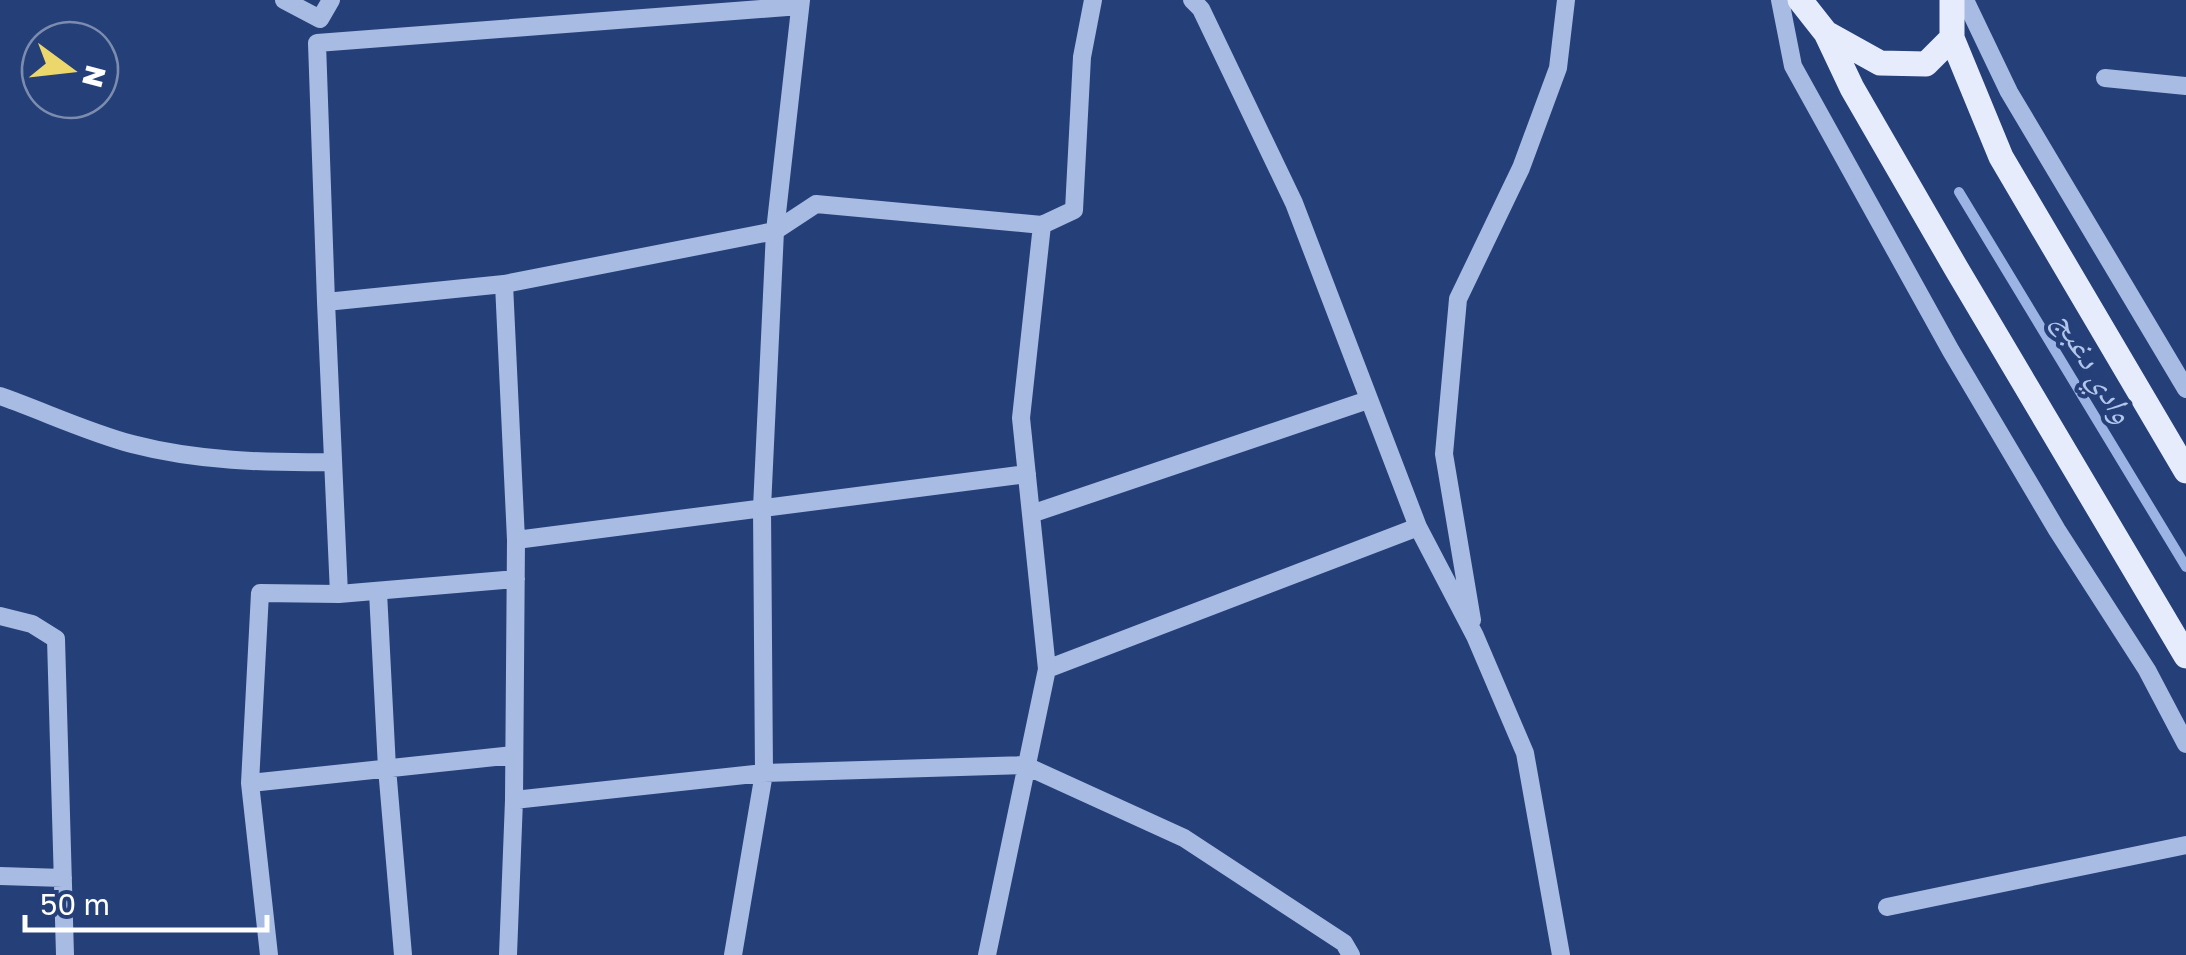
<svg xmlns="http://www.w3.org/2000/svg" width="2186" height="955" font-family="'Golos Text','Noto Naskh Arabic',sans-serif">
  <style>
    .lines { fill: none; stroke-linecap: round; stroke-linejoin: round }
    .stream { stroke: #9cb4e4; stroke-width: 10 }
    .minor { stroke: #a7bbe3; stroke-width: 18 }
    .major { stroke: #e6ecfc; stroke-width: 25 }
    .labels { text-anchor: middle; stroke-width: 8; stroke-linejoin: round; paint-order: stroke }
    .water-label { font-size: 32px; font-style: italic; fill: #b2c5eb; stroke: #253f78 }
  </style>
  <rect width="100%" height="100%" fill="#253f78"/>
  <g class="lines">
    <path class="stream" d="M1959,192L2186,567"/>
    <path class="minor" d="M284,0L320,19L331,0
      M1192,0L1201,9L1294,203L1418,527L1475,636L1525,753L1561,955
      M1780,0L1793,66L1951,351L2057,530L2147,670L2186,744
      M1965,0L2009,92L2186,389
      M800,6L317,43L326,302L504,284L775,231L816,204L1042,225
      M2105,78L2186,86
      M504,284L516,540L514,800L508,955
      M326,302L339,594
      M0,396C43,411 87,432 132,444C197,461 266,463 333,462
      M1031,514L1368,400
      M516,540L1027,474
      M378,592L387,768L403,955
      M0,616L32,624L56,639L65,955
      M1472,620L1444,454L1458,299L1521,168L1558,68L1566,0
      M1047,669L1418,527
      M250,783L514,755
      M514,800L764,773L1024,765L1184,838L1344,943L1351,955
      M0,876L63,878
      M1887,907L2186,845
      M269,955L250,783L260,593L339,594L516,579
      M733,955L764,773L762,508L775,231L801,0
      M987,955L1047,669L1021,418L1042,225L1074,210L1082,57L1093,0"/>
    <path class="major" d="M1800,0L1826,33L1880,63L1926,64L1952,38V0
      M1826,33L1852,88L1956,268L2186,656
      M1952,38L2001,157L2186,471"/>
  </g>
  <g class="labels">
    <g class="water-label">
      <text transform="translate(2094 367) rotate(59)" y="11">وادي دغبج</text>
    </g>
  </g>
  <g transform="translate(70 70) rotate(105)"><circle r="48" fill="#253f78" stroke="#7c8cae" stroke-width="2.5"/>
  <path d="M0-8L18 38L0 25L-18 38Z" fill="#ecd76c"/>
  <text y="-15" font-size="28" font-weight="bold" text-anchor="middle" fill="#ffffff">N</text>
  </g>
  <path d="M25 915v15h242v-15" fill="none" stroke="#ffffff" stroke-width="5"/>
  <text x="40" y="915" font-size="30" fill="#ffffff" stroke="#253f78" stroke-width="8" paint-order="stroke">50 m</text>
</svg>
